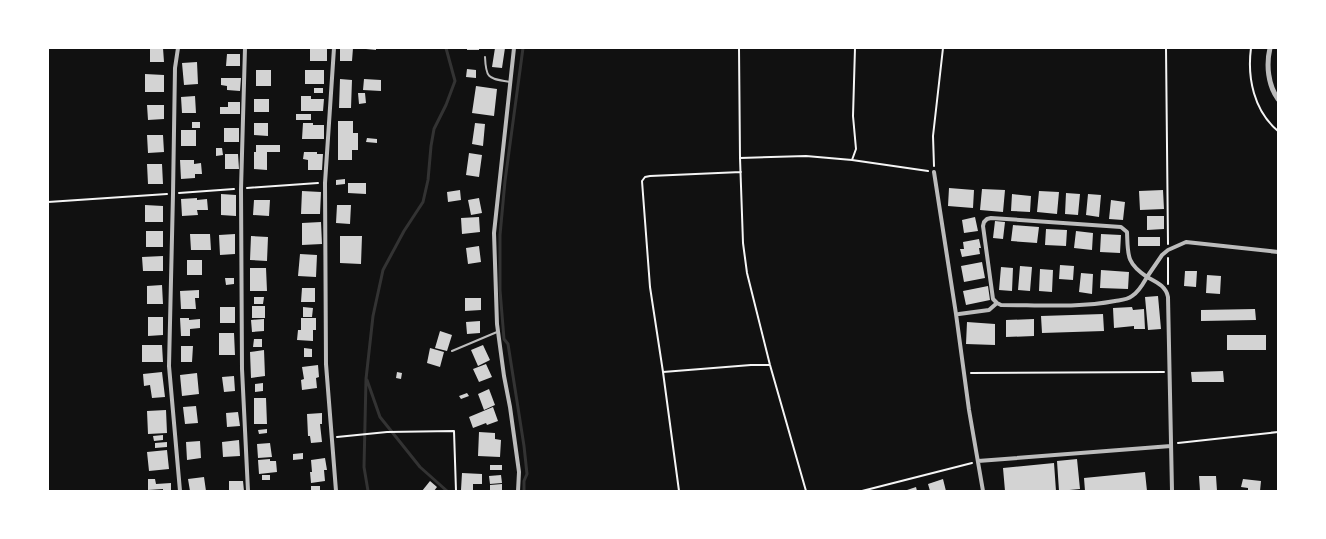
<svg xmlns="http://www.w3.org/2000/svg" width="1326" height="539" font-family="'IBM Plex Sans',sans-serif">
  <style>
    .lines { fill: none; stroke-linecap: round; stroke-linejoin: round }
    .stream { stroke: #333; stroke-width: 3 }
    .building { fill: #d3d3d3 }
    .path { stroke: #f5f5f5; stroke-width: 2 }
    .service { stroke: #bcbcbc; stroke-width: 2 }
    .minor { stroke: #bcbcbc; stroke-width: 4 }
    .tertiary { stroke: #bcbcbc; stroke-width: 5 }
  </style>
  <rect width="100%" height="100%" fill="#111"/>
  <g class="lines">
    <path class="stream" d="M523,48L505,181L500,235V290L504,339L508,344L524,446L527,474L524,481V491
      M367,380L380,417L420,467L447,491
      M368,491L364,467L366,379L373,316L383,270L404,231L423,202L428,180L431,146L434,129L446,105L455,81L446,48"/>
  </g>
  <path class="building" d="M150,48H163L164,62H150Z
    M310,48H327V61H310Z
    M340,48H353L352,61H340Z
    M366,48H376V50L366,49Z
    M467,48H479V50H467Z
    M495,48H505L502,68L492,67Z
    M227,54H240V66H226Z
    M197,62L198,84L184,85L182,63Z
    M467,69L476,70V78L466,77Z
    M256,70H271V86H256Z
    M305,70H324V84H305Z
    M145,74L164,75V92H145Z
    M221,78H241L240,91L227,90V86L221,85Z
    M340,79L352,80L351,108H339Z
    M364,79L381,80V91L363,90Z
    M476,86L497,89L494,116L472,113Z
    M314,88H323V93H314Z
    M358,93H365L366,103L359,104Z
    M195,96L196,113H182L181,97Z
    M301,96H311V99H324L323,111H301Z
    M254,99H269V112H254Z
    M228,102H240V114H220V107H228Z
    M147,105H164V119L148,120Z
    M296,114H311V120H296Z
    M338,121H353V133H358V150H352V160H338Z
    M192,122H200V128H192Z
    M254,123H268V136L254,135Z
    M303,123H313V125H324V139H302Z
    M475,123L485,124L483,146L472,144Z
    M224,128H239V142H224Z
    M181,130H196V146H181Z
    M147,135H163L164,152L148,153Z
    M367,138L377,139V143L366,142Z
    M256,145H280V152H267V170L254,169V152H256Z
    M216,148H222L223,155L216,156Z
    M304,152H317V154H323L322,170H308V160L303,159Z
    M469,153L482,155L479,177L466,175Z
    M225,154H238L239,169H225Z
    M180,160H194V164L201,163L202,174H195V178L181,179Z
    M147,164H162L163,184H148Z
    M345,179V184L336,185V180Z
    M348,183H366V194L348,193Z
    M949,188L974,190L973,208L948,206Z
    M982,189L1005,190L1003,212L980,210Z
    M460,190L461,200L448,202L447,192Z
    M1163,190L1164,209L1140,210L1139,191Z
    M302,191L321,192L320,214H301Z
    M1039,191L1059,192L1057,214L1037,212Z
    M1066,193L1080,194L1078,215L1065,214Z
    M221,194L236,195V216L221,215Z
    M1012,194L1031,196L1030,212L1011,211Z
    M1088,194L1101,195L1099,217L1086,215Z
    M197,198V200L207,199L208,210H197L198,215L182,216L181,199Z
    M479,198L482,213L471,215L468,200Z
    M254,200H270L269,216L253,215Z
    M1111,200L1125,202L1123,220L1109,219Z
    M145,205L163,206V222H145Z
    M337,205H351L350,224L336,223Z
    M1147,216H1164V229L1147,230Z
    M479,217L480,232L462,234L461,218Z
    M975,217L978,231L964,233L962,220Z
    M995,221L1005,222L1003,239L993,238Z
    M321,222L322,244L302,245V223Z
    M1013,225L1039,227L1037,243L1011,241Z
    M1046,229L1067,230L1066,246L1045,245Z
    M146,231H163V247H146Z
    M1076,231L1093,233L1092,250L1074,248Z
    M190,234H210L211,250H191Z
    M235,234V254L220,255L219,235Z
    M1101,234L1121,235L1120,253L1100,252Z
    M251,236L268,237L267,261L250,260Z
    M340,236H362L361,264L340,263Z
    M1138,237H1160V246H1138Z
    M979,239L981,248H979L980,254L962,257L960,249H964L963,242Z
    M479,246L481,262L468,264L466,248Z
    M300,254L317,255L316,277L298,276Z
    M163,256V271H143L142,257Z
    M187,260H202V275H187Z
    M982,262L985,278L964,282L961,266Z
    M1060,265L1074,266L1073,280L1059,279Z
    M1020,266L1032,267L1030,291L1018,290Z
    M1001,267L1013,268L1012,291L999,290Z
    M250,268H266L267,291H250Z
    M1040,269L1053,270L1052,292L1039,291Z
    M1101,270L1129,272L1128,289L1100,288Z
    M1185,271H1197L1196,287L1184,286Z
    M1081,273L1093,274L1092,294L1079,292Z
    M1207,275L1221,276L1220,294L1206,293Z
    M225,278H234V284L226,285Z
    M162,285L163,304H147V286Z
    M988,286L990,300L966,305L963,291Z
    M302,288H315V302H301Z
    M199,290V298H195L196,309H181L180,291Z
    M1158,296L1161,329L1148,330L1145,297Z
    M254,297H264L263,304H254Z
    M465,298H481V310L465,311Z
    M252,306H265V318H252Z
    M220,307H235V323H220Z
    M303,307L313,308L312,317H303Z
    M1132,307L1133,310L1144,309L1145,329H1134V326L1114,328L1113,308Z
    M1255,309L1256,320L1201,321V310Z
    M1103,314L1104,331L1042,333L1041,316Z
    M148,317H163V335L148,336Z
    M180,318H189V320L200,319V328L190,329V336H181Z
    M301,318H316V330H313V341L297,340L298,330H301Z
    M264,319V331L252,332L251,320Z
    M1034,319V336L1006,337V320Z
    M480,321V333L467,334L466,322Z
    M967,322L995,324V345L966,344Z
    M440,331L452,335L447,351L435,348Z
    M219,333H234L235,355H219Z
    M1227,335H1266V350H1227Z
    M254,339H262V347H253Z
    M142,345H162L163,362H142Z
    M483,345L490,360L478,366L471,350Z
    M181,346H193L192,362H181Z
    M304,348L312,349V357H304Z
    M430,348L444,352L440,367L427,363Z
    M264,350L265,376L251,378L250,352Z
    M486,364L492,377L479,382L473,369Z
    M318,365L319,377L316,378L317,388L302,390L301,380L304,379L302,367Z
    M1223,371L1224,382H1192L1191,372Z
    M162,372L165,397L152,398L150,385L144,386L143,374Z
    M397,372L402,373L401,379L396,378Z
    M197,373L199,394L182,396L180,375Z
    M234,376L235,391L224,392L222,377Z
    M263,383V391L255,392V384Z
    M489,389L495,405L484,410L478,394Z
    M467,393L469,396L461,399L459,396Z
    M254,398H266L267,424H254Z
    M196,406L198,423L185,424L183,407Z
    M493,407L498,421L487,425L486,423L473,428L469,417Z
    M166,410L167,433L148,434L147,411Z
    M238,412L240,426L227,427L226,413Z
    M322,413V424H320L322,442L311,443L310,436H308L307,414Z
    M267,429V433L259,434L258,430Z
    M479,432L495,433V439L501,440L500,457L478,456Z
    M163,435V440L154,441L153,436Z
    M239,440L240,456L223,457L222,442Z
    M200,441L201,458L187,460L186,442Z
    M167,442V447L155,448V443Z
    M270,443L272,457L258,458L257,444Z
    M167,450L169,469L149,471L147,452Z
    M303,453V459L293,460V454Z
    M325,458L327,470H324L325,481L311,483L310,472H312L311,460Z
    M270,459V461H276L277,472L259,474L258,460Z
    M1077,459L1080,489L1059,491L1057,461Z
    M1054,463L1056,491H1005L1003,468Z
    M490,465H502V470H490Z
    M1145,472L1147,491H1085L1084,478Z
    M462,473L482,474V484H473V490H461Z
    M262,475H270V480H262Z
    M501,475L502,483L490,484L489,476Z
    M1199,476H1216L1217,491H1200Z
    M204,477L206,491H190L188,479Z
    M148,479H155L156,484L171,483V491H163V489L148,490Z
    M943,479L946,491H930L928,484Z
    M1243,479L1261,481L1260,491H1248V488L1241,487Z
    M229,481H243L244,491H229Z
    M430,481L437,487L434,491H422Z
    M502,484V491H490V485Z
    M311,486H320V491H311Z
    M916,487L917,491H904Z"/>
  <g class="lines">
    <path class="path" d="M739,48L740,158L743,243L747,273L770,365L806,491
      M1166,48L1168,244
      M1251,48C1247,78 1254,111 1278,131
      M740,158L806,156L852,160L928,171
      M852,160L856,149L853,116L855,48
      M934,166L933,136L943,48
      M247,188L318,183
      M179,193L234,189
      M48,202L167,194
      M1168,284V258
      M663,372L751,365H770
      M971,373L1164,372
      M337,437L387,432L454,431L456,491
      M1178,443L1278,432
      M679,491L663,372L650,287L642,181L645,177L650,176L741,172
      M862,491L972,463"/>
    <path class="service" d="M485,57C486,80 489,78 510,82
      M452,351L497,332"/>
    <path class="minor" d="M178,48L175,68L173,194L169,366L180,491
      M245,48L241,189L242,369L248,491
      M334,48L325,183L326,364L336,491
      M514,48L494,233L497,324L504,376L510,407L519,472L518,491
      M934,172L956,314L969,410L983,491
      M991,218L1121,227L1127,232C1128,255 1126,263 1147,277C1143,284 1139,292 1132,296C1127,300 1121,300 1115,301C1078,308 1038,305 1001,305L997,303L993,299L983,226L984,222L987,219Z
      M959,314L989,310L997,303
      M978,461L1171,446
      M1172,491L1168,297C1166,286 1156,282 1147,277L1162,255L1168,250L1186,242L1278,252"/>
    <path class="tertiary" d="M1270,48C1266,65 1268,85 1278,99"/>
  </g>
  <rect width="1326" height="539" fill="none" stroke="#ffffff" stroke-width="98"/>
</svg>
